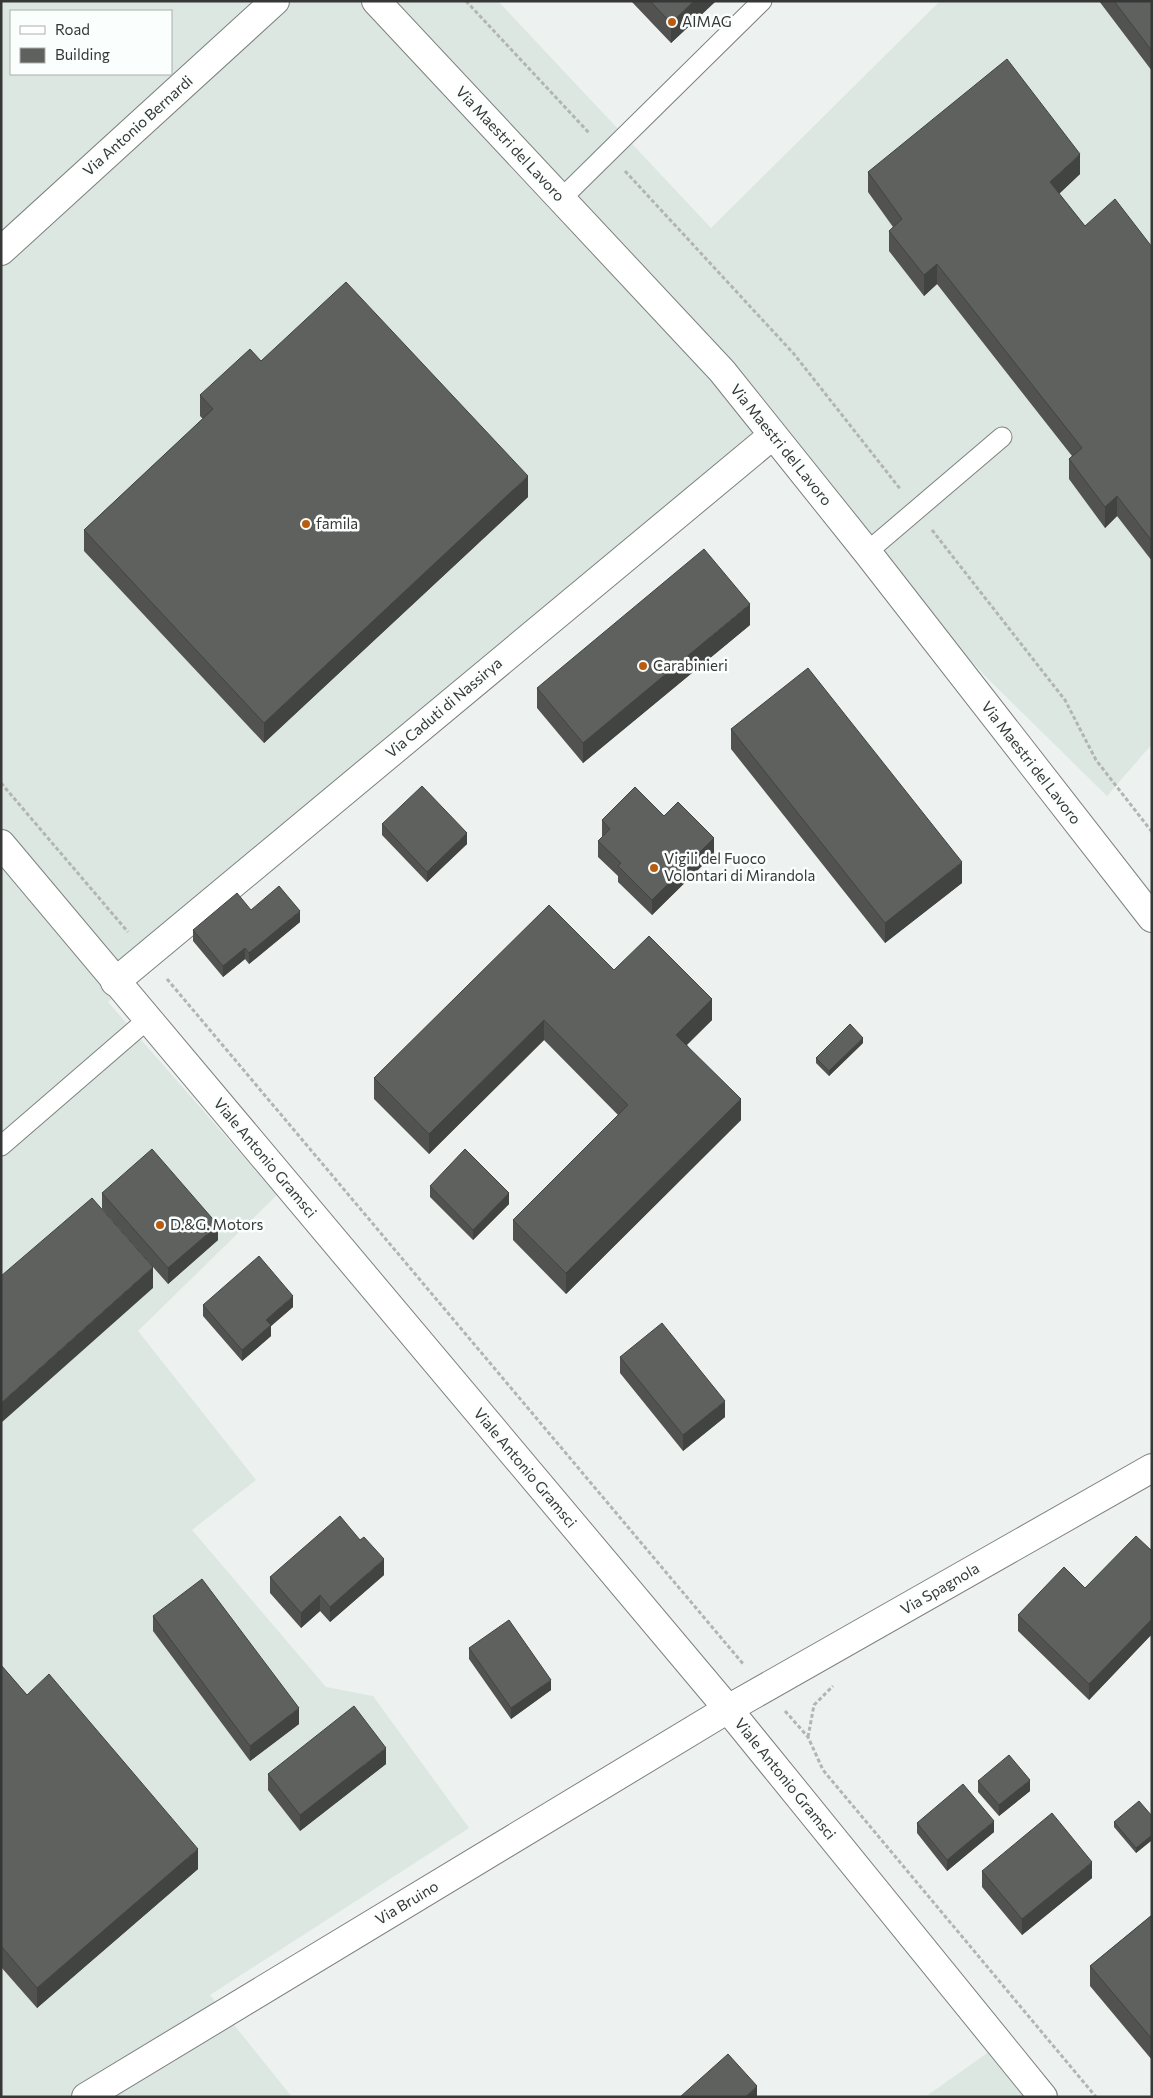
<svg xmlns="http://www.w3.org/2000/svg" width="1153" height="2098" font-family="Commissioner,sans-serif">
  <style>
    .built { fill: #dce7e2; fill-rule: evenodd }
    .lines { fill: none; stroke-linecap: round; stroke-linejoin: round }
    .lane-casing { stroke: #7d817f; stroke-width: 21 }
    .street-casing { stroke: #7d817f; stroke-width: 30 }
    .secondary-casing { stroke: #7d817f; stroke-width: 30 }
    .path { stroke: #b2b5b3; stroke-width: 3; stroke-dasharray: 4 2.5; stroke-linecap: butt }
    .lane { stroke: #fff; stroke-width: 19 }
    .street { stroke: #fff; stroke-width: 28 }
    .secondary { stroke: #fff; stroke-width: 28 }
    .wall { fill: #525351 }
    .shaded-wall { fill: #424442 }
    .building { fill: #5f615e; stroke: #424442 }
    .poi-dot { fill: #ba5c10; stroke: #fafefc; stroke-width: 2 }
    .labels { text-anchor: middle; stroke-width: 5; stroke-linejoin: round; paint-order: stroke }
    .poi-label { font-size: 15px; fill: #363737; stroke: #fafefc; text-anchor: start }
    .street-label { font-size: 15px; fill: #363737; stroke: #fafefc }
  </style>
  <rect width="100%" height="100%" fill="#edf1ef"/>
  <path class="built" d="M1,1H498L711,228L940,1H1152V744L1107,796L987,678L759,433L108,1002L277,1195L138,1331L256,1480L192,1530L326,1687L373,1696L469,1828L210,1995L292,2097H1ZM11,11H171V74H11Z
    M993,2049L1031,2097H925Z"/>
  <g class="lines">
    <defs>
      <path id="lane" d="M561,199L762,1
        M867,552L1002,437
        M1,1146L148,1019"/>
      <path id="street" d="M376,1L722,371L867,552L1152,918
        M1,251L275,1
        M115,982L773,435
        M86,2097L728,1709L1152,1468"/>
      <path id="secondary" d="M1,844L728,1709L1043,2097"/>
    </defs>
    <use href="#lane" class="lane-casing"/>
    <use href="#street" class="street-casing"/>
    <use href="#secondary" class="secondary-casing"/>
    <path class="path" d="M466,1L590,134
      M625,171L794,354L901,490
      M932,530L1065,700L1096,760L1152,832
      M1,783L128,932
      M167,979L744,1665
      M785,1711L808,1737L823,1770L1096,2097
      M808,1737L814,1705L833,1686"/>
    <use href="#lane" class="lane"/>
    <use href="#street" class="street"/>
    <use href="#secondary" class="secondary"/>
  </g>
  <path class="wall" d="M631,1H716L671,43Z
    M1099,1H1152V71Z
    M868,172L1080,174L1059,194L1085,226L1152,247V561L1117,516L1105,528L1069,479V459L1072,456L937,284L924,296L889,251V231L893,227L868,192Z
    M261,361L528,497L264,743L84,551V530L203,419L200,416V395Z
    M750,625L583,763L537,708V688Z
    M731,729L962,883L885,943L731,749Z
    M664,816L714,854L652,915L618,882V876L598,857V841L602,837V820Z
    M382,824L467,844L427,882L382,835Z
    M251,910L300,922L249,964L245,959L223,977L193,941V930Z
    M614,970L712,1020L687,1045L741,1120L566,1294L513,1240V1220L618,1115L544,1040L429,1154L374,1099V1078Z
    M863,1043L829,1076L816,1063V1058Z
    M430,1186L509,1204L473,1240L430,1197Z
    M102,1193L218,1240L168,1284L102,1209Z
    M203,1305L293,1307L271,1326V1336L242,1361L203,1316Z
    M620,1357L725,1417L683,1451L620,1373Z
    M1152,1551V1634L1089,1700L1018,1631V1615L1085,1588Z
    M384,1575L330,1622L320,1611L301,1628L270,1593V1577Z
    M153,1616L299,1724L250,1761L153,1631Z
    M469,1648L551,1690L511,1719L469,1659Z
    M1,1665L27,1695L198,1869L37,2008L1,1967Z
    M386,1764L300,1831L268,1790V1774Z
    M978,1781L1030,1791L999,1816L978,1792Z
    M1152,1816V1840L1136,1853L1114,1827V1822Z
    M917,1823L994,1832L947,1871L917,1833Z
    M982,1871L1092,1878L1022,1935L982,1887Z
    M1152,1915V2060L1090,1986V1966Z"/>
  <path class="shaded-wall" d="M694,1H716L671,43V23Z
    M1080,154V174L1050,202V182Z
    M937,264V284L924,296V275Z
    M528,476V497L264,743V723Z
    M1117,496V516L1105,528V507Z
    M750,604V625L583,763V743Z
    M467,833V844L427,882V872Z
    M714,838V854L652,915V900Z
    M962,862V883L885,943V923Z
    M300,911V922L249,964V953Z
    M245,948V959L223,977V966Z
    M712,999V1020L676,1055V1035Z
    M544,1020V1040L429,1154V1134Z
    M863,1038V1043L829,1076V1071Z
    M741,1099V1120L566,1294V1273Z
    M509,1193V1204L473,1240V1230Z
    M218,1225V1240L168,1284V1268Z
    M153,1267V1288L1,1423V1403Z
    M293,1296V1307L271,1326V1336L242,1361V1350L266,1320Z
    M725,1401V1417L683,1451V1435Z
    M384,1559V1575L330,1622V1607Z
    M320,1595V1611L301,1628V1613Z
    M1152,1619V1634L1089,1700V1684Z
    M551,1680V1690L511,1719V1708Z
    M299,1708V1724L250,1761V1746Z
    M386,1748V1764L300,1831V1815Z
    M1030,1780V1791L999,1816V1805Z
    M994,1821V1832L947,1871V1860Z
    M1152,1835V1840L1136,1853V1848Z
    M198,1849V1869L37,2008V1988Z
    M1092,1862V1878L1022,1935V1919Z
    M757,2086V2097H745Z"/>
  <path class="building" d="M650,1H694L671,23Z
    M1114,1H1152V51Z
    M1007,59L1080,154L1050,182L1085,226L1115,199L1152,247V541L1117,496L1105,507L1069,459L1082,448L937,264L924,275L889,231L902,219L868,172Z
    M346,282L528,476L264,723L84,530L213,409L200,395L250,349L261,361Z
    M704,549L750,604L583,743L537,688Z
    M808,668L962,862L885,923L731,729Z
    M422,786L467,833L427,872L382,824Z
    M635,787L664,816L678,802L714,838L652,900L618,866L621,863L598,841L610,829L602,820Z
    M279,886L300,911L249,953L245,948L223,966L193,930L237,893L251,910Z
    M549,905L614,970L649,936L712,999L676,1035L741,1099L566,1273L513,1220L628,1105L544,1020L429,1134L374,1078Z
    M850,1024L863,1038L829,1071L816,1058Z
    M152,1149L218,1225L168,1268L102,1193Z
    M465,1149L509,1193L473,1230L430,1186Z
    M92,1198L153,1267L1,1403V1276Z
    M259,1256L293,1296L266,1320L271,1325L242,1350L203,1305Z
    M662,1323L725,1401L683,1435L620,1357Z
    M340,1516L360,1540L364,1537L384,1559L330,1607L320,1595L301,1613L270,1577Z
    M1136,1536L1152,1551V1619L1089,1684L1018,1615L1064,1567L1085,1588Z
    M202,1579L299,1708L250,1746L153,1616Z
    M509,1620L551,1680L511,1708L469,1648Z
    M1,1665L27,1695L49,1674L198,1849L37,1988L1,1946Z
    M354,1706L386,1748L300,1815L268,1774Z
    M1009,1755L1030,1780L999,1805L978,1781Z
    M963,1784L994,1821L947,1860L917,1823Z
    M1139,1801L1152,1816V1835L1136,1848L1114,1822Z
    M1052,1813L1092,1862L1022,1919L982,1871Z
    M1152,1915V2039L1090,1966Z
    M728,2054L757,2086L745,2097H680Z"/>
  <g class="poi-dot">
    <circle cx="672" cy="22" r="5"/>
    <circle cx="306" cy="524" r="5"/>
    <circle cx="643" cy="666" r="5"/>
    <circle cx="654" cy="868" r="5"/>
    <circle cx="160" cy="1225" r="5"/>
  </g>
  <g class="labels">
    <g class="poi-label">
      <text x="682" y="27">AIMAG</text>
      <text x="316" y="529">famila</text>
      <text x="653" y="671">Carabinieri</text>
      <text x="664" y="864">Vigili del Fuoco<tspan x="664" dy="17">Volontari di Mirandola</tspan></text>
      <text x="170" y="1230">D.&amp;G. Motors</text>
    </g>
    <g class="street-label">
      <text transform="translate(138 126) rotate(-42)" y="5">Via Antonio Bernardi</text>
      <text transform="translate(510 144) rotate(47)" y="5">Via Maestri del Lavoro</text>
      <text transform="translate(781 445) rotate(51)" y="5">Via Maestri del Lavoro</text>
      <text transform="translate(444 708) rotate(-40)" y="5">Via Caduti di Nassirya</text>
      <text transform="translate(1031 763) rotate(52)" y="5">Via Maestri del Lavoro</text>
      <text transform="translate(265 1158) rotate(50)" y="5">Viale Antonio Gramsci</text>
      <text transform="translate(525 1468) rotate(50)" y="5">Viale Antonio Gramsci</text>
      <text transform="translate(940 1589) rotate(-30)" y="5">Via Spagnola</text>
      <text transform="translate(785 1779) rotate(51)" y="5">Viale Antonio Gramsci</text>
      <text transform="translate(407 1903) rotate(-31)" y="5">Via Bruino</text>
    </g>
  </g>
  <rect width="1153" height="2098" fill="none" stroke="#363737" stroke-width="5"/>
  <rect x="10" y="10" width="162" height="65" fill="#fafefc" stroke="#acaead"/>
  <rect x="20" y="26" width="25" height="8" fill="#ffffff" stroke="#acaead"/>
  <text x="55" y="35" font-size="15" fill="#363737">Road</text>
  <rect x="20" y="48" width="25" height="15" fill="#5f615e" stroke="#acaead"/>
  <text x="55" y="60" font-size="15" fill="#363737">Building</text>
</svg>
